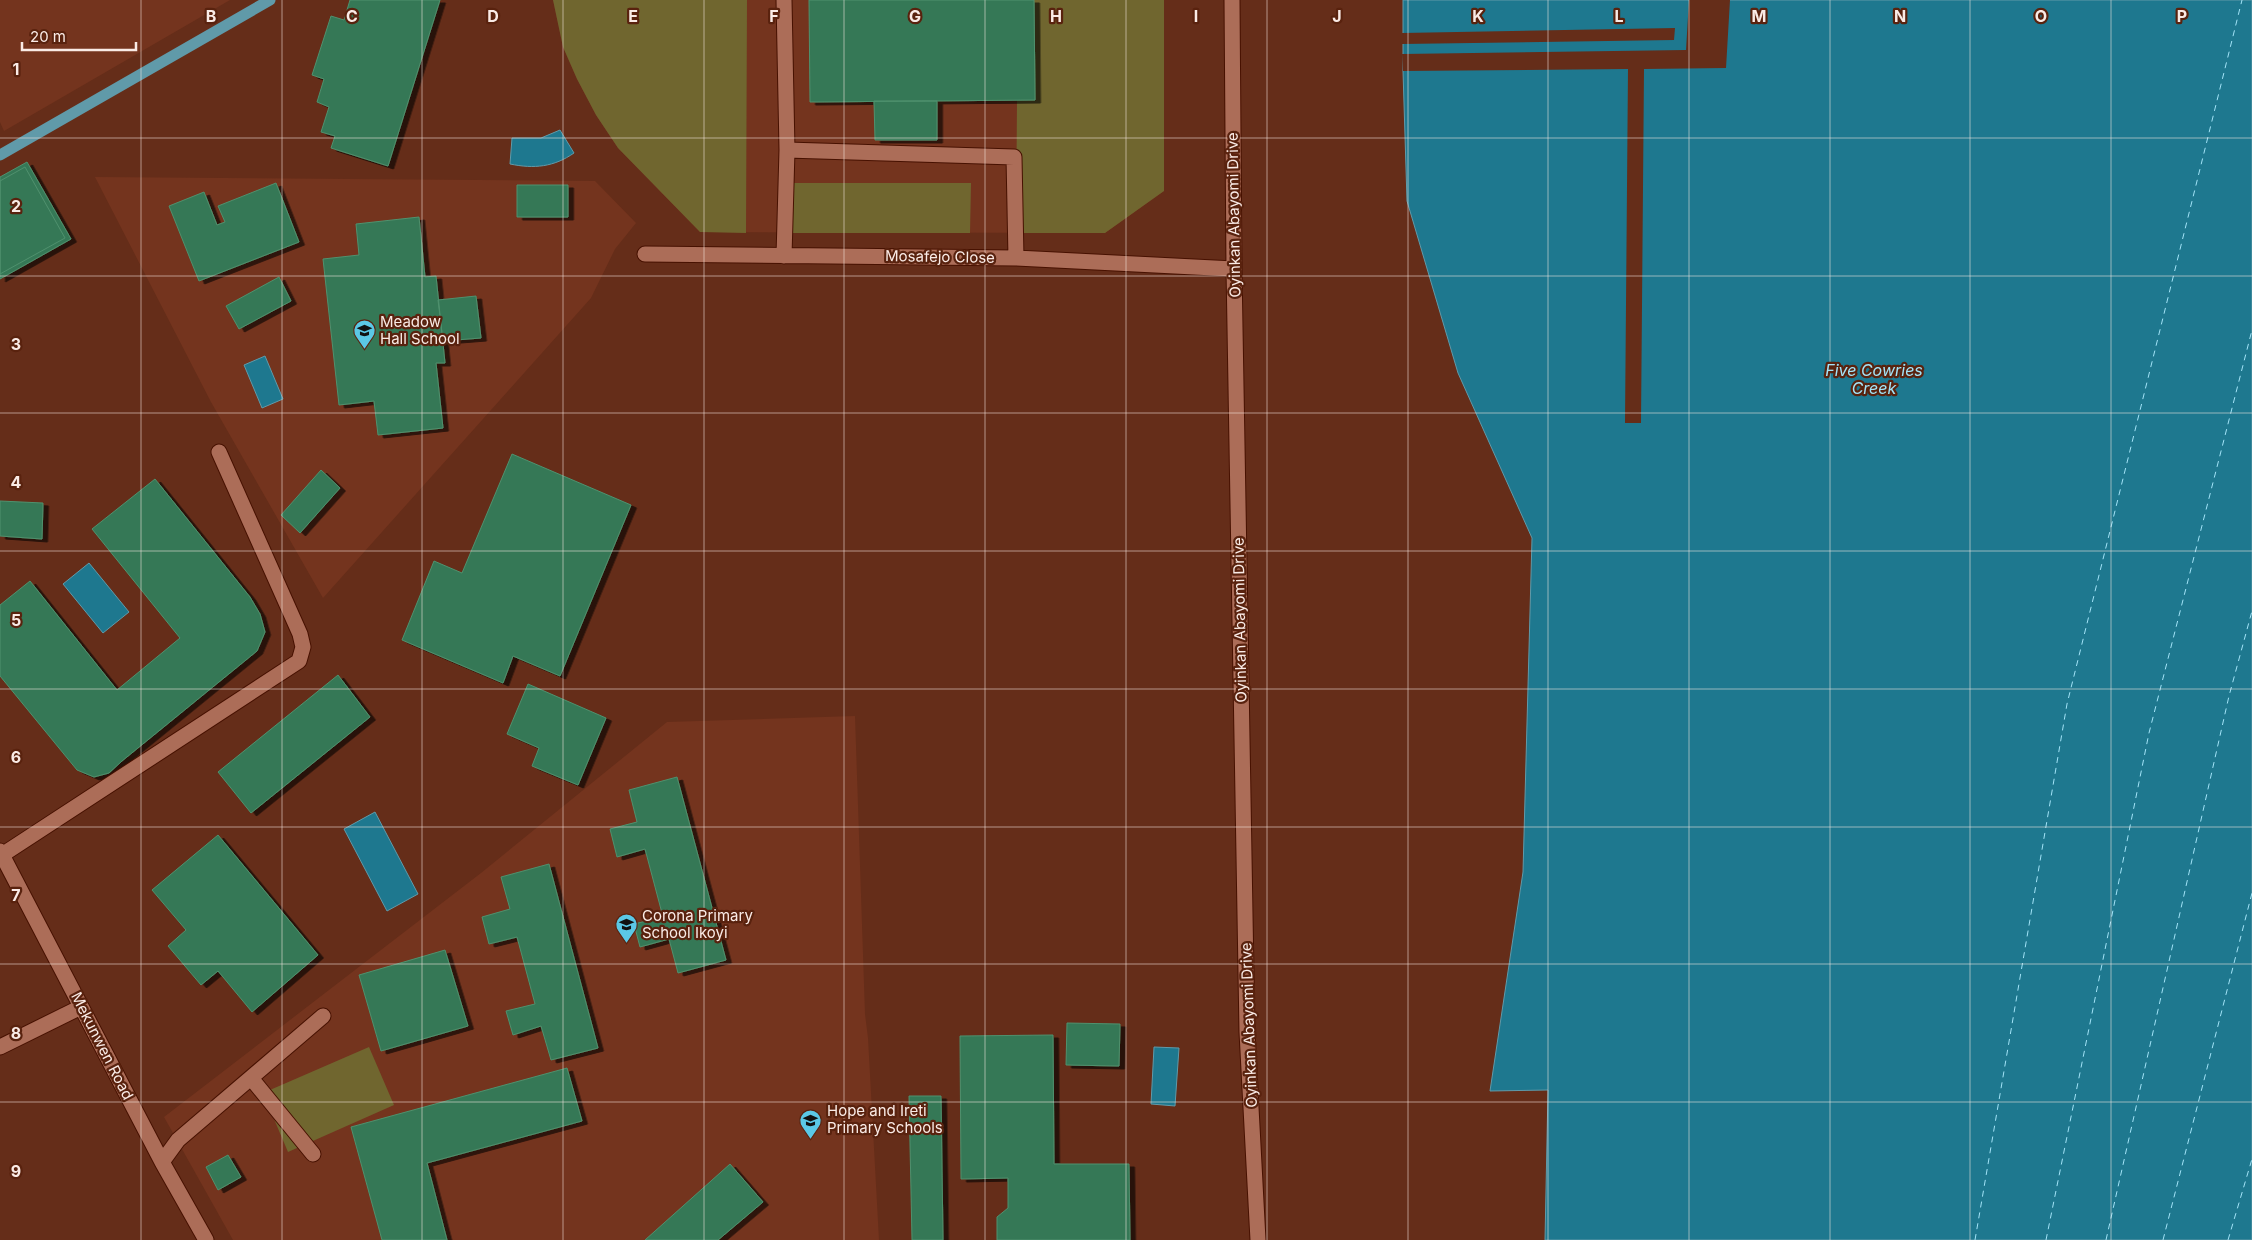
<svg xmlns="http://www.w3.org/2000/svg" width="2252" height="1240" font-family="Inter,sans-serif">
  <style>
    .built { fill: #74341e }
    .green { fill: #70662f }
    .water { fill: #1e788f; stroke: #609aa9 }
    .pier { fill: #652d19 }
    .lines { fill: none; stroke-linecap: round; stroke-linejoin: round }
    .stream { stroke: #609aa9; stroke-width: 11 }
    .ferry { stroke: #a3e4f8; stroke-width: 1; stroke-dasharray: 6 5; stroke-linecap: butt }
    .building { fill: #367856; stroke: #4f916e; filter: url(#shadow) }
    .minor-casing { stroke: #471100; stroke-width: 17 }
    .minor { stroke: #ac6d58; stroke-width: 15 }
    .grid { fill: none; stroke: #faebe6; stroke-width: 1; stroke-opacity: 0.55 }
    .labels { text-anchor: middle; stroke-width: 4.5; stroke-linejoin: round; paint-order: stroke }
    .street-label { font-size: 15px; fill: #faebe6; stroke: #59220e }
    .poi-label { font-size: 15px; fill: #faebe6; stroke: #59220e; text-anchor: start }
    .water-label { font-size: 16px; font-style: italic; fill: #a3e4f8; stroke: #59220e }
    .grid-label { font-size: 16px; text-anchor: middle; font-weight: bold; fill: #faebe6; stroke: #59220e; stroke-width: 4.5; stroke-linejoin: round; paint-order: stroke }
  </style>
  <defs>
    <filter id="shadow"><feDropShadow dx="5.5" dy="3" stdDeviation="0" flood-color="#0009"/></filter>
  </defs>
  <rect width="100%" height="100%" fill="#652d19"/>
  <path class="built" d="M0,0H230L4,131L0,122Z
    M553,0H1164V191L1105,233L700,232L618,148L596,115L577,79L563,47Z
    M95,177L595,181L636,223L615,249L591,298L323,598L211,402Z
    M855,716L865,1014L868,1038L879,1240H233L164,1117L481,873L667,722Z"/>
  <path class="green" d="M553,0H747L746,233L700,232L618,148L596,115L577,79L563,47Z
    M1034,0H1164V191L1105,233H1016L1017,100Z
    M784,183H971L970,233H785Z
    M369,1047L394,1105L288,1152L263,1093Z"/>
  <path class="water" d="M1403,0H2252V1240H1545L1548,1090L1490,1091L1523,872L1532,538L1458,373L1407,201L1403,71Z
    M560,130L574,153C554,167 534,169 510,164L512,138H541Z
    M265,356L283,399L262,408L244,365Z
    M89,563L129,612L103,633L63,584Z
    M375,812L418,894L387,911L344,829Z
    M1154,1047L1179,1048L1175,1106L1151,1104Z"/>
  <path class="pier" d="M1689,0H1730L1726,68L1644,69L1641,423H1625L1628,69L1403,71L1402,54L1686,50Z
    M1675,28L1674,40L1402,44V33Z"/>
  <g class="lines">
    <path class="stream" d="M0,155L270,0"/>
    <path class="ferry" d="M1975,1240L2067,704L2242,0
      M2046,1240L2149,733L2252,330
      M2106,1240L2229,696L2252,611
      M2163,1240L2252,893
      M2228,1240L2252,1159"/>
  </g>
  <path class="building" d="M350,0H440L388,166L331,148L335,136L321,132L329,107L317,102L324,79L312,75L331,16L344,20Z
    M809,0H1034L1035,100L810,102Z
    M874,101H937V140H875Z
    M27,162L71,239L0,279V177Z
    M25,167L65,238L0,274V181Z
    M276,183L299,242L199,281L169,206L204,192L217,225L225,222L218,206Z
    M517,185H568V217H517Z
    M419,217L425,277L436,276L445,363H436L443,428L378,435L374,401L339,405L323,259L359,255L356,224Z
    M279,277L291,301L239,329L226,306Z
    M476,296L481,338L443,341L438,300Z
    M512,454L631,505L560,676L513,656L503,683L402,640L434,561L462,573Z
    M321,470L340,488L300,533L281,515Z
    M155,479L250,597L260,614L265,632L257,651L122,761L109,773L94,777L77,770L0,676V605L30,581L117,690L180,638L92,529Z
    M0,501L43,503L42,539L0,536Z
    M338,675L370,717L251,813L218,772Z
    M528,684L606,718L578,785L532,766L539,748L507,734Z
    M677,777L726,960L678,973L669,939L640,947L634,924L663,917L645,849L617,857L610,829L637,822L629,790Z
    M218,835L318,955L252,1012L218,971L201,985L168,946L186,930L152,890Z
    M549,864L598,1048L551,1060L541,1026L513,1035L506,1011L535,1004L517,937L489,944L482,917L510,909L501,877Z
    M445,950L468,1026L381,1051L359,975Z
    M1067,1023L1120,1024L1119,1066L1066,1065Z
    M1053,1035L1054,1164H1129L1130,1240H997V1217L1008,1208V1178L961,1179L960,1036Z
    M567,1068L582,1121L427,1163L447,1240H382L351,1127Z
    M909,1096H941L943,1240H912Z
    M228,1155L241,1177L218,1190L206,1167Z
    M730,1164L763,1202L718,1240H645Z"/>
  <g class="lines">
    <defs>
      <path id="minor" d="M784,0L787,150
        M1232,0L1234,269L1247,1032L1258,1240
        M645,254L1016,258L1234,269
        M784,256L787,150L1014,157L1016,258
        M0,851L162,1162L206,1240
        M2,855L299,661L303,647L300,634L219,452
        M0,1047L81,1007
        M251,1078L313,1154
        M162,1162L178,1140L323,1016"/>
    </defs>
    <use href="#minor" class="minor-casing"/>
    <use href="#minor" class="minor"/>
  </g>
  <path class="grid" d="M141,0V1240M282,0V1240M422,0V1240M563,0V1240M704,0V1240M844,0V1240M985,0V1240M1126,0V1240M1267,0V1240M1408,0V1240M1548,0V1240M1689,0V1240M1830,0V1240M1970,0V1240M2111,0V1240M0,138H2252M0,276H2252M0,413H2252M0,551H2252M0,689H2252M0,827H2252M0,964H2252M0,1102H2252"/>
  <defs>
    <symbol id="school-pin" viewBox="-11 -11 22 30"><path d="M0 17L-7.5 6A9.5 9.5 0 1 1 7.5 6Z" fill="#5bc8e6" stroke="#59220e"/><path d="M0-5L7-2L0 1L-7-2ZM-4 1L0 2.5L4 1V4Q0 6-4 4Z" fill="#111"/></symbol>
  </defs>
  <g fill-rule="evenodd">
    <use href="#school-pin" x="352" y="318" width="25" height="34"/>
    <use href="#school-pin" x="614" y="912" width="25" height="34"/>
    <use href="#school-pin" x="798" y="1108" width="25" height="34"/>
  </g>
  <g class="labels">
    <g class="street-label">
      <text transform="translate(1234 215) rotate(-91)" y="5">Oyinkan Abayomi Drive</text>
      <text transform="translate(940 257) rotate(1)" y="5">Mosafejo Close</text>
      <text transform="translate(1240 620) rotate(-91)" y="5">Oyinkan Abayomi Drive</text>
      <text transform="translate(1249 1025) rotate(-92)" y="5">Oyinkan Abayomi Drive</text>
      <text transform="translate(102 1046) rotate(63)" y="5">Mekunwen Road</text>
    </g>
    <g class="poi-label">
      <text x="380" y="327">Meadow<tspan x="380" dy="17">Hall School</tspan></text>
      <text x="642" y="921">Corona Primary<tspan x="642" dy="17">School Ikoyi</tspan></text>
      <text x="827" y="1116">Hope and Ireti<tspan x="827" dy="17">Primary Schools</tspan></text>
    </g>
    <g class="water-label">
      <text x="1874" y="376">Five Cowries<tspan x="1874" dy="18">Creek</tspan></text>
    </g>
  </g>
  <g class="grid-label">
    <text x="211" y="22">B</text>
    <text x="352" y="22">C</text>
    <text x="493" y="22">D</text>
    <text x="633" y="22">E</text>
    <text x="774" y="22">F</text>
    <text x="915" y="22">G</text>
    <text x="1056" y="22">H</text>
    <text x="1196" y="22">I</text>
    <text x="1337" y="22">J</text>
    <text x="1478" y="22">K</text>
    <text x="1619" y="22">L</text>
    <text x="1759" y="22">M</text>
    <text x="1900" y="22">N</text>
    <text x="2041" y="22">O</text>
    <text x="2182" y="22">P</text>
    <text x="16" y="75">1</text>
    <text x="16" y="212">2</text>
    <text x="16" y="350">3</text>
    <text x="16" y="488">4</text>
    <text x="16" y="626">5</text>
    <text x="16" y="763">6</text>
    <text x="16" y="901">7</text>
    <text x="16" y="1039">8</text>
    <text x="16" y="1177">9</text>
  </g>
  <path d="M22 42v8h114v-8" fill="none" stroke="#faebe6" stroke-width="2.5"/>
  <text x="30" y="42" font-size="15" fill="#faebe6" stroke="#59220e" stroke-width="4" paint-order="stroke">20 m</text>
</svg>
